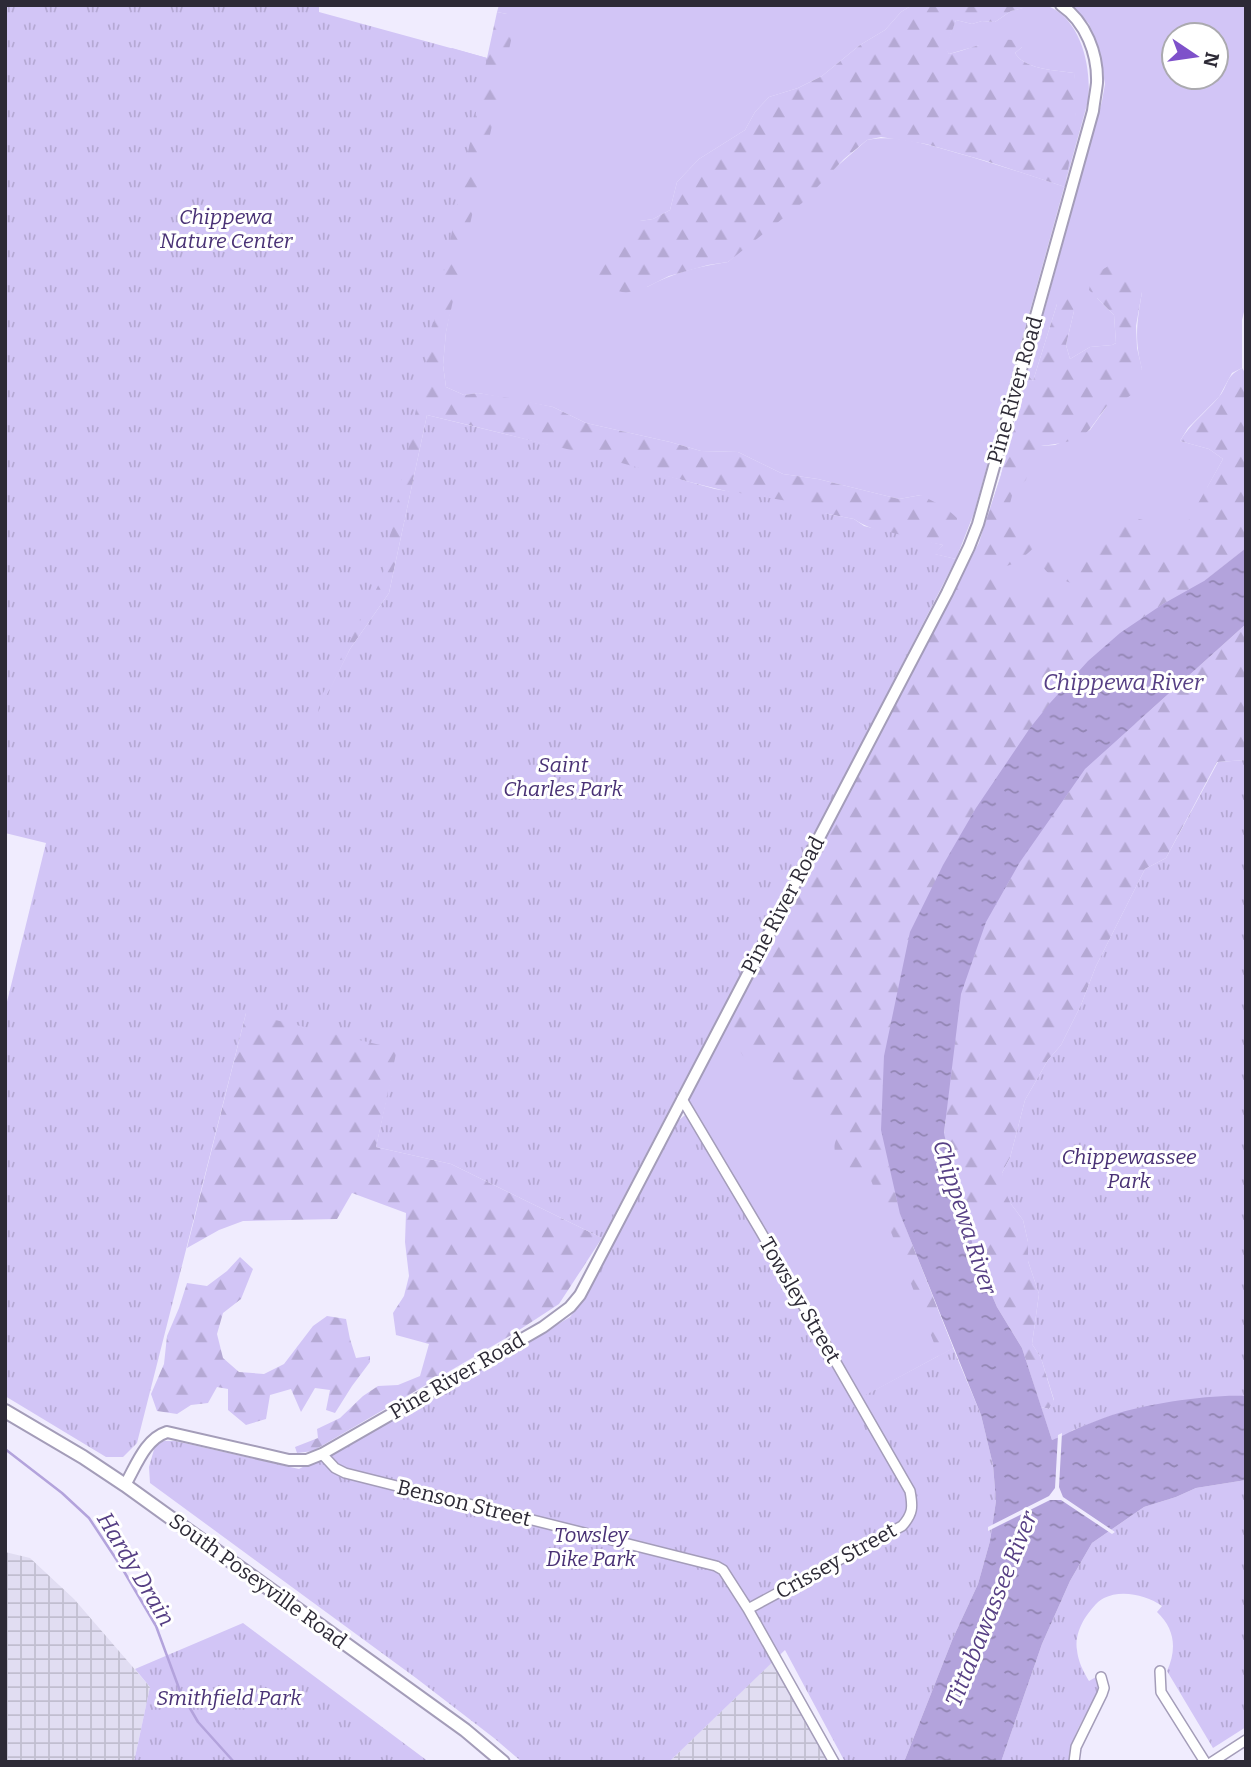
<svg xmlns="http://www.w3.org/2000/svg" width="1251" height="1767" font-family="Bitter,serif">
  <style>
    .industrial { fill: url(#industrial-grid) }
    .grass { fill: #d2c5f6; fill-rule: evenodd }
    .forest { fill: url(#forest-firs) }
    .park { fill: url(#park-tufts) }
    .water { fill: url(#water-ripples) }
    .pier { fill: #f0ecfe }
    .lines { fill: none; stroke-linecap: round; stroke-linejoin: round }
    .stream { stroke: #b3a3dc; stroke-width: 2.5 }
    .minor-casing { stroke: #a49db9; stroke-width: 12 }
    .tertiary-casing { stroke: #a49db9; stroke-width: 14 }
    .secondary-casing { stroke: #a49db9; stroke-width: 16 }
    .minor { stroke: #fff; stroke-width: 9 }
    .tertiary { stroke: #fff; stroke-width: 10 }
    .secondary { stroke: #fff; stroke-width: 12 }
    .labels { text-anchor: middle; stroke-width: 6; stroke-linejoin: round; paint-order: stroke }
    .park-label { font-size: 21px; font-style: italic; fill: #493175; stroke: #fff }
    .street-label { font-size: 21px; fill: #2d2a36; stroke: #fff }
    .water-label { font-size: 23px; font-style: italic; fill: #563f84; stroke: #fff }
  </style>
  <defs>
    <pattern id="industrial-grid" width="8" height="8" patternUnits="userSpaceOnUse" patternTransform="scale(1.75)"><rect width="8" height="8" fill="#e1ddf2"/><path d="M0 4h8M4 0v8" fill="none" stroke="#c1bed0"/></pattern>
    <pattern id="forest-firs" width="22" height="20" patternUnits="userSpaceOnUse" patternTransform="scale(1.75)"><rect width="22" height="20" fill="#d2c5f6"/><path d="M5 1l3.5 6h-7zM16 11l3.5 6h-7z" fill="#b5a9d4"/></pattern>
    <pattern id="park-tufts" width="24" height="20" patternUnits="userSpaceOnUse" patternTransform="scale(1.75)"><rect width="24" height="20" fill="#d2c5f6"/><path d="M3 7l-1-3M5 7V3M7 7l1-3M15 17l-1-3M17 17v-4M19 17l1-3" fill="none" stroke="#b5a9d4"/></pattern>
    <pattern id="water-ripples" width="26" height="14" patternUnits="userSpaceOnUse" patternTransform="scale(1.75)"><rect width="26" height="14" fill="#b3a3dc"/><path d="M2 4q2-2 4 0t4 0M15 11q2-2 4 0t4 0" fill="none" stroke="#9285b3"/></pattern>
  </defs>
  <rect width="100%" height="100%" fill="#f0ecfe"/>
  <path class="industrial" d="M5,1552L30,1558L74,1599L150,1687L134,1762H5Z
    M772,1662L830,1762H669Z"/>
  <path class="grass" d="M499,5H912L901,12L885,30L860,45L822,76L798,88L769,97L755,112L745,130L699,159L677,182L670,210L653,219L640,221L647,287C673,273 699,266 728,262L867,140C896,134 929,145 957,153C993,163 1029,175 1065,187L1076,109L1074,73C1055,70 1026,70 1015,53L1022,47L980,45L949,54L945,48L956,20L972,24L982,21L995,22L1011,11L1023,8V5C1031,5 1043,3 1050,7C1082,21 1092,70 1088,101L974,513L956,559L934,554L943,545L921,495L899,499L818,479L783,474L738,452L701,451L670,442L586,423L553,407L478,393L464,395L446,387L443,365L446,332L507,14L497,12Z
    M1072,5H1246V304L1242,320V368L1232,373L1219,397L1188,428L1180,441L1209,449L1223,459L1207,488L1246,548L1204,581L900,1214L953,1348L859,1399L692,1109L689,1102L691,1094L729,1021L979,543L1001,475L1010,440L1041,446L1055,445L1090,430L1107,406L1142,369C1134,339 1137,322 1142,292L1097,298L1114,315L1116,343L1112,345L1090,347L1070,359L1066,345L1074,311L1057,304L1033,381L1027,374L1102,101L1105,84L1099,48L1089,24ZM1174,35H1216V77H1174Z"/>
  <path class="forest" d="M912,5H1023L1024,8L1011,11L995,22L982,21L972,24L956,20L946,48L949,54C972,49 1001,33 1023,43L1022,47L1015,53C1026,70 1055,70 1074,73C1081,110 1071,150 1065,187L986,161L926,144L881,137L867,140L844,159L802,203L728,262L708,265L669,276L647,287L626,293L602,287L588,280L595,260L614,243L640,221L653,219L670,210L677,182L699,159L745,130L755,112L769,97L798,88L822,76L860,45L885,30L901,12Z
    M497,12L507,14L514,27L446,332L443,365L446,387L464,395L478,393L516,399L553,407L586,423L670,442L701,451L738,452L783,474L818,479L899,499L921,495L946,508L957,518L956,534L943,545C917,540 875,534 854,519C710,492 570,448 427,415L389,593L350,649L317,716L398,1049L376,1147L451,1164L602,1238L559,1304L513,1334L313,1451L297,1453L295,1447L318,1438L317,1429L340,1418L363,1396L378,1386L398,1385L420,1376L429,1344L396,1335L393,1313L404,1296L409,1276L405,1242L406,1213L352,1193L337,1219L243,1221L219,1230L187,1248L246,1013L5,284L452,48L487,58Z
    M1110,265L1131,271L1142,292L1136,326L1137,348L1142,369L1131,395L1114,407L1107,406C1101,413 1095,423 1090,429C1078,442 1057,444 1041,446L1030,460L1026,480L1013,492L1007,515L1021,527L1029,540L1038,544L1018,562L1004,567L990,561L970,560L979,543L1001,475L1027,374L1033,381L1057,304L1068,293L1074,311L1066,345L1070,359L1090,347L1112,345L1116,343L1114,315L1089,290L1092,276Z
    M1242,368L1246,374V548L1204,581L1163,604L1120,633L1088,661L1030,728L976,808L943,865L883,1096L881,1131L900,1214L953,1348L939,1356L867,1170L842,1167C832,1151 832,1144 842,1128L837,1117L822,1116L809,1106L804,1094L793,1079L779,1066L743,1056L730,1034L729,1021L959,582L984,574L1008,580L1021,592L1039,596L1061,597L1085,589L1049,574L1038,562L1055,555L1068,564L1079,565L1114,535L1125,515L1143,520L1159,549L1168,544L1187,523L1223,459L1209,449L1180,441C1192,422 1204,414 1218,398C1229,386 1224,377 1242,368Z
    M1246,624V760L1217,762L1166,858L1145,869L1096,966L1081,1005L1061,1045L1048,1060L1025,1100L1010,1158L1002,1173L1011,1204L1023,1220L1028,1242V1261L1039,1294L1032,1344L1041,1358L1054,1401L1049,1409L1041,1407L1022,1348L997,1307L979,1265L959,1198L944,1134L961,994L986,922L1020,862L1085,769Z
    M240,1257L253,1269L241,1299L223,1313L217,1334L223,1358L239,1372L264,1374L284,1364L313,1326L327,1316L346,1319L350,1339L356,1358L370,1356V1362L352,1386L335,1413L326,1410L330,1390L315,1388L301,1412L291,1389L270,1395L266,1419L246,1425L228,1410V1389L217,1387L208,1403L191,1405L177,1414L157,1411L151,1394L164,1364L167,1336L179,1308L187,1283L207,1286L227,1271Z"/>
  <path class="park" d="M5,5H319V12L487,58L382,578L321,697L318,712L350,649L389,593L427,415L600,457L715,489L788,501L828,514L854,519L864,526L943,545L935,554L956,559L863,741L602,1238L451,1164L376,1147L397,1049L246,1013L137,1443L123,1457H106L5,1396V1010L46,843L5,833Z
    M1246,760V1396L1197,1399L1113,1415L1073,1430L1063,1437L1052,1440L1041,1407L1049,1409L1054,1400L1041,1358L1032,1344L1039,1294L1028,1261V1242L1023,1220L1011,1204L1003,1187L1002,1173L1010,1158L1025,1100L1048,1060L1061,1045L1081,1005L1096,966L1145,869L1166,858L1218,762Z
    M692,1109L860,1398L953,1348L981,1415L993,1465L996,1501L990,1541L978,1584L953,1638L904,1762H845L785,1650L669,1762H522L494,1738L416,1678L150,1483L149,1467L155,1446L164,1441H175L299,1469L447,1390L570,1317L584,1298L637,1200L678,1121Z
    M1246,1480V1727L1213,1748L1167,1671C1177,1649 1175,1629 1157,1612L1162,1606C1147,1595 1121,1589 1104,1598C1096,1602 1090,1611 1085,1618C1079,1628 1075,1639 1077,1650C1078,1661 1083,1671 1089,1681L1096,1677L1100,1681V1686C1090,1711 1070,1734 1069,1762H1001L1042,1644L1070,1581L1092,1543L1144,1507L1176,1497L1196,1488Z
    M243,1623L429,1762H134L150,1687L135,1669Z"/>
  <path class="water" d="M1246,548V624L1085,769L1020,862L986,922L961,994L944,1133L959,1198L979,1265L997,1307L1022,1348L1052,1440C1061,1437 1067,1433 1076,1429C1088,1424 1100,1419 1112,1415C1146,1404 1210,1394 1246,1396V1480L1196,1488L1176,1497L1144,1507L1092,1543L1070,1581L1042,1644L1001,1762H904L953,1638L978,1584L990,1541L996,1501L993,1465L981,1415L900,1214L881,1130L884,1056L910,932L943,865L976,808L1030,728L1050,703L1088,661L1120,633L1163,604L1204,581Z"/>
  <path class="pier" d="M1062,1433L1059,1487L1063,1497L1115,1532L1112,1534L1061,1500H1050L988,1531V1527L1049,1496L1055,1488L1058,1435Z"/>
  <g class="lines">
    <path class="stream" d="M5,1449L62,1493L89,1518L122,1568L156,1626L180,1691L198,1722L234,1762"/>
    <defs>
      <path id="minor" d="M682,1099L761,1232L910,1491C913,1507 913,1514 902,1526L748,1609
        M322,1454L335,1468L345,1473L716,1566L723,1570L748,1609L834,1762
        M1160,1671L1161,1692L1205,1762
        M1074,1762L1076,1747L1102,1694L1104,1688L1101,1677
        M1212,1762L1246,1740"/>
      <path id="tertiary" d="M125,1485C136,1466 145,1439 167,1432L289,1460H307L322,1454L543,1327L570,1307L580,1295L947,593L969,547L978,524L1093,111C1094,102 1096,92 1097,83C1098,54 1086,22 1061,5"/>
      <path id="secondary" d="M5,1411L83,1457L125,1485L465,1730L503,1762"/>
    </defs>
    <use href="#minor" class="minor-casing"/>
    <use href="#tertiary" class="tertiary-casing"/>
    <use href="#secondary" class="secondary-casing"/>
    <use href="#minor" class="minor"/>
    <use href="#tertiary" class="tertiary"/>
    <use href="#secondary" class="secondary"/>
  </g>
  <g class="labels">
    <g class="park-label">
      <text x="226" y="224">Chippewa<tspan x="226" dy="24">Nature Center</tspan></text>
      <text x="563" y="772">Saint<tspan x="563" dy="24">Charles Park</tspan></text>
      <text x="1129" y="1164">Chippewassee<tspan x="1129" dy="24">Park</tspan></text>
      <text x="591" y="1542">Towsley<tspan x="591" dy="24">Dike Park</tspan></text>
      <text x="229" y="1705">Smithfield Park</text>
    </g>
    <g class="street-label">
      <text transform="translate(1015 390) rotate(-74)" y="7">Pine River Road</text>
      <text transform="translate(783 905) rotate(-62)" y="7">Pine River Road</text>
      <text transform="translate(800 1300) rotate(60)" y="7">Towsley Street</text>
      <text transform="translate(457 1376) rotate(-30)" y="7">Pine River Road</text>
      <text transform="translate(464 1503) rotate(14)" y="7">Benson Street</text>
      <text transform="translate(836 1561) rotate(-29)" y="7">Crissey Street</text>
      <text transform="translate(258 1581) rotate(36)" y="7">South Poseyville Road</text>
    </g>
    <g class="water-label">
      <text x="1123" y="690">Chippewa River</text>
      <text transform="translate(965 1217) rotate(72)" y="8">Chippewa River</text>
      <text transform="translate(136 1569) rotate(59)" y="8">Hardy Drain</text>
      <text transform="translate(991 1609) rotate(-68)" y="8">Tittabawassee River</text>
    </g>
  </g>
  <rect width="1251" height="1767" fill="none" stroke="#2d2a36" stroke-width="14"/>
  <g transform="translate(1195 56) rotate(103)"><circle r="33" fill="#ffffff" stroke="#abaaaf" stroke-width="2"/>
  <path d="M0-5L12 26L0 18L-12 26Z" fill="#7e51ca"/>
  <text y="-10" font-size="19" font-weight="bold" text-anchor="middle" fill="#2d2a36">N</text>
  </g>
</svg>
